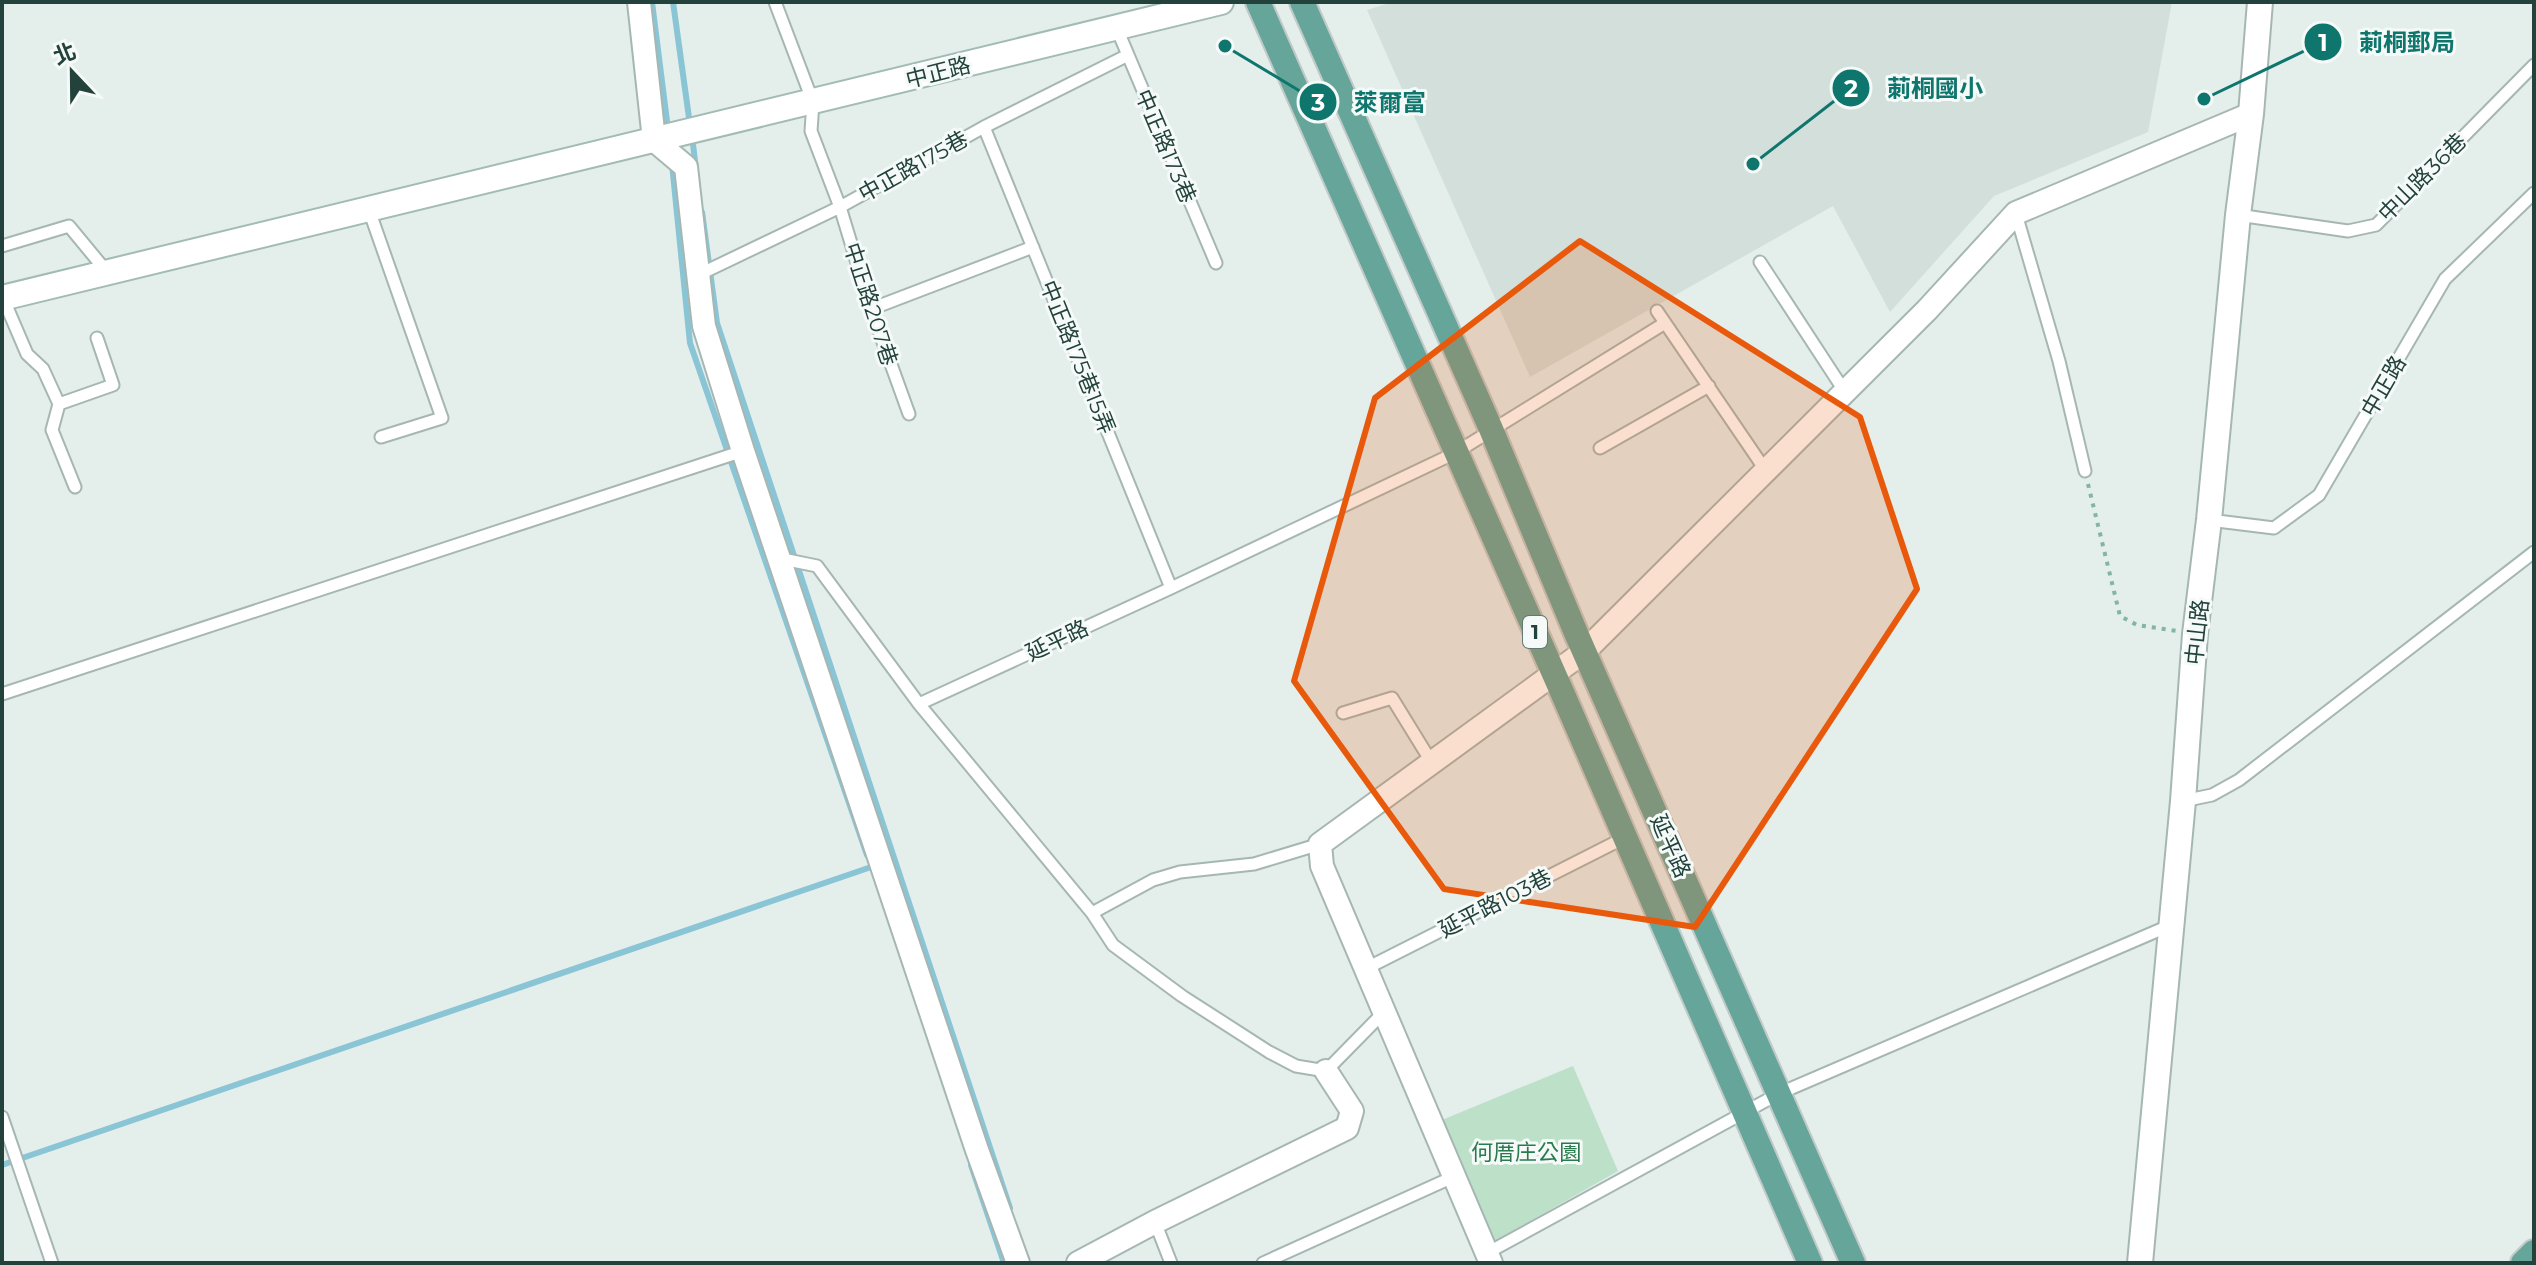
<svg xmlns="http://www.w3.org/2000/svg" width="2536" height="1265" font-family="Montserrat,'Noto Sans TC',sans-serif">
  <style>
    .built { fill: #d2dfda }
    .green { fill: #bce1c8 }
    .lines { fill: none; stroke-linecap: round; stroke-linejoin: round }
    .stream { stroke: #8ac5d6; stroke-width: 6 }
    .service-casing { stroke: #a6b7b3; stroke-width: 15 }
    .minor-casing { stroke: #a6b7b3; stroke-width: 26 }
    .tertiary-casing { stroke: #a6b7b3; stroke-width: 28 }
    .secondary-casing { stroke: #a2bbb4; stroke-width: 28 }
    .primary-casing { stroke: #c1cac8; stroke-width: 28 }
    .path { stroke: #83b4a8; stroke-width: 4; stroke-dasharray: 4 6; stroke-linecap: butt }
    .service { stroke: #fff; stroke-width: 11 }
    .minor { stroke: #fff; stroke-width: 22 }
    .tertiary { stroke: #fff; stroke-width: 24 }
    .secondary { stroke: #fff; stroke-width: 24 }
    .primary { stroke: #66a69a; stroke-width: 24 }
    .marked { fill: #e8590c; fill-opacity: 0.2; stroke: #e8590c; stroke-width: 6; stroke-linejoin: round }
    .labels { text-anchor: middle; stroke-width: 6; stroke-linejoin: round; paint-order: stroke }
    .shield { fill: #f5faf8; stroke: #617974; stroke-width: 2 }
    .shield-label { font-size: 20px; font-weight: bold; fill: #22423b }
    .street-label { font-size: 22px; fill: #22423b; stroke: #f5faf8 }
    .park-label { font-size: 22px; fill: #297b4e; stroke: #f5faf8 }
    .leader { fill: none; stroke: #0f766e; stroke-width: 3 }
    .callout-dot { fill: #0f766e; stroke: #f5faf8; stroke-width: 3 }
    .mark-label { font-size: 24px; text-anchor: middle; font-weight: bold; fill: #fff }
    .callout-label { font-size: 24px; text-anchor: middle; font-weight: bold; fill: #0f766e; stroke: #f5faf8; stroke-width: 6; stroke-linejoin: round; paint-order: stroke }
  </style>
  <rect width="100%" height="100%" fill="#e4eeeb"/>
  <path class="built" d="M1393,2H2172L2148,132L1994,196L1890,312L1833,206L1530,377L1367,10Z"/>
  <path class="green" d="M1573,1066L1618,1171L1495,1241L1442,1120Z"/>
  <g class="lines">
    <path class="stream" d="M652,2L668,129
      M673,2L690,125
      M692,136L696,169
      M672,164L690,343L867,855
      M702,212L717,323L1010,1208
      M2,1165L877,865
      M971,1165L1004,1263"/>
    <defs>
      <path id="service" d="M775,2L813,102L811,131L840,207L871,309L909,414
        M1117,29L1216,263
        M984,127L1171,588
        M369,210L442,418L381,437
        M2016,214L2059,361L2085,471
        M2238,215L2348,231L2376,225L2534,65
        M2,246L69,226L107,272
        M1760,262L1845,392
        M698,275L840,207L984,127L1128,55
        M3,298L27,354L43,369L59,404L52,430L75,487
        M871,309L1033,247
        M1657,311L1766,471
        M59,404L113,385L97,338
        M1600,448L1709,386
        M2209,520L2274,528L2319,495L2445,279L2534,193
        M778,558L817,566L919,704L1092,913
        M2,694L743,451
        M919,704L1171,588L1455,453L1665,323
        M1343,713L1392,698L1432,763
        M2183,801L2212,795L2239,780L2534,552
        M1320,844L1254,864L1180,872L1153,880L1092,913L1113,945L1182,996L1269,1052L1296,1066L1326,1071L1384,1012
        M1367,968L1624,838
        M2,1117L52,1263
        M1155,1222L1171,1263
        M1487,1253L1778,1094L2171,925
        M1263,1263L1453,1177"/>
      <path id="minor" d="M639,2L654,140L686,167L704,326L743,451L977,1150L1018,1263
        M1078,1263L1155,1222L1347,1128L1352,1111L1326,1071
        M1491,1263L1322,866L1320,844L1585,651L1927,310L2016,213L2251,114"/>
      <path id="tertiary" d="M2140,1263L2183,801L2195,634L2209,520L2238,215L2251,114L2260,2"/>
      <path id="secondary" d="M2,298L1221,2"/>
      <path id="primary" d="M1258,2L1562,692L1810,1263
        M1302,2L1491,429L1576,633L1853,1263
        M2523,1263L2534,1252"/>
    </defs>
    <use href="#service" class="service-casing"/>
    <use href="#minor" class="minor-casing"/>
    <use href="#tertiary" class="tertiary-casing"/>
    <use href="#secondary" class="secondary-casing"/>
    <use href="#primary" class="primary-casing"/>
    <path class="path" d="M2088,484L2120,616L2137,625L2177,631"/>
    <use href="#service" class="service"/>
    <use href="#minor" class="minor"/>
    <use href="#tertiary" class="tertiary"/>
    <use href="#secondary" class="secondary"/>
    <use href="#primary" class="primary"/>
  </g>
  <path class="marked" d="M1580,241L1860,417L1917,589L1695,927L1444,889L1294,681L1375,398Z"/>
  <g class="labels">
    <rect class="shield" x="1523" y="616" width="24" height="32" rx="6"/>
    <g class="shield-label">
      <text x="1535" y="639">1</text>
    </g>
    <g class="street-label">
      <text transform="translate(938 72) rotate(-14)" y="8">中正路</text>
      <text transform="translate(1166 146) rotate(67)" y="8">中正路173巷</text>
      <text transform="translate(913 166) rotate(-29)" y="8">中正路175巷</text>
      <text transform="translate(2422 177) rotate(-45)" y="8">中山路36巷</text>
      <text transform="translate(871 304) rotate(72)" y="8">中正路207巷</text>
      <text transform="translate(1078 357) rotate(68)" y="8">中正路175巷15弄</text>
      <text transform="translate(2383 386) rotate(-60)" y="8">中正路</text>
      <text transform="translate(2197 632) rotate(-84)" y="8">中山路</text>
      <text transform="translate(1057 640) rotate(-25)" y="8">延平路</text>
      <text transform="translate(1671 846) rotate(66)" y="8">延平路</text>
      <text transform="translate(1495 903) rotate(-27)" y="8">延平路103巷</text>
    </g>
    <g class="park-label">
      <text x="1526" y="1160">何厝庄公園</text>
    </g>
  </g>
  <path class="leader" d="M2204 99L2323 42M1753 164L1851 88M1225 46L1318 102"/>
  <g class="callout-dot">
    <circle cx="2204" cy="99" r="8"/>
    <circle cx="1753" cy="164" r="8"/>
    <circle cx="1225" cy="46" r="8"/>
    <circle cx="2323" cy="42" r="20"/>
    <circle cx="1851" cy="88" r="20"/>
    <circle cx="1318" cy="102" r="20"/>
  </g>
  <g class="mark-label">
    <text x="2323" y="51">1</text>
    <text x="1851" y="97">2</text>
    <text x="1318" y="111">3</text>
  </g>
  <g class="callout-label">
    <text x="2407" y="51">莿桐郵局</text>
    <text x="1935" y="97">莿桐國小</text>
    <text x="1390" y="111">萊爾富</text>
  </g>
  <rect width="2536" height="1265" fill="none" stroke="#22423b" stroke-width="8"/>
  <g transform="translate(72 72) rotate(338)" stroke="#f5faf8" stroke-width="6" paint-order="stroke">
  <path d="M0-6L14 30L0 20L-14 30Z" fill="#22423b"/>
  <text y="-12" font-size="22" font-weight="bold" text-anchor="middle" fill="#22423b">北</text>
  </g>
</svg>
